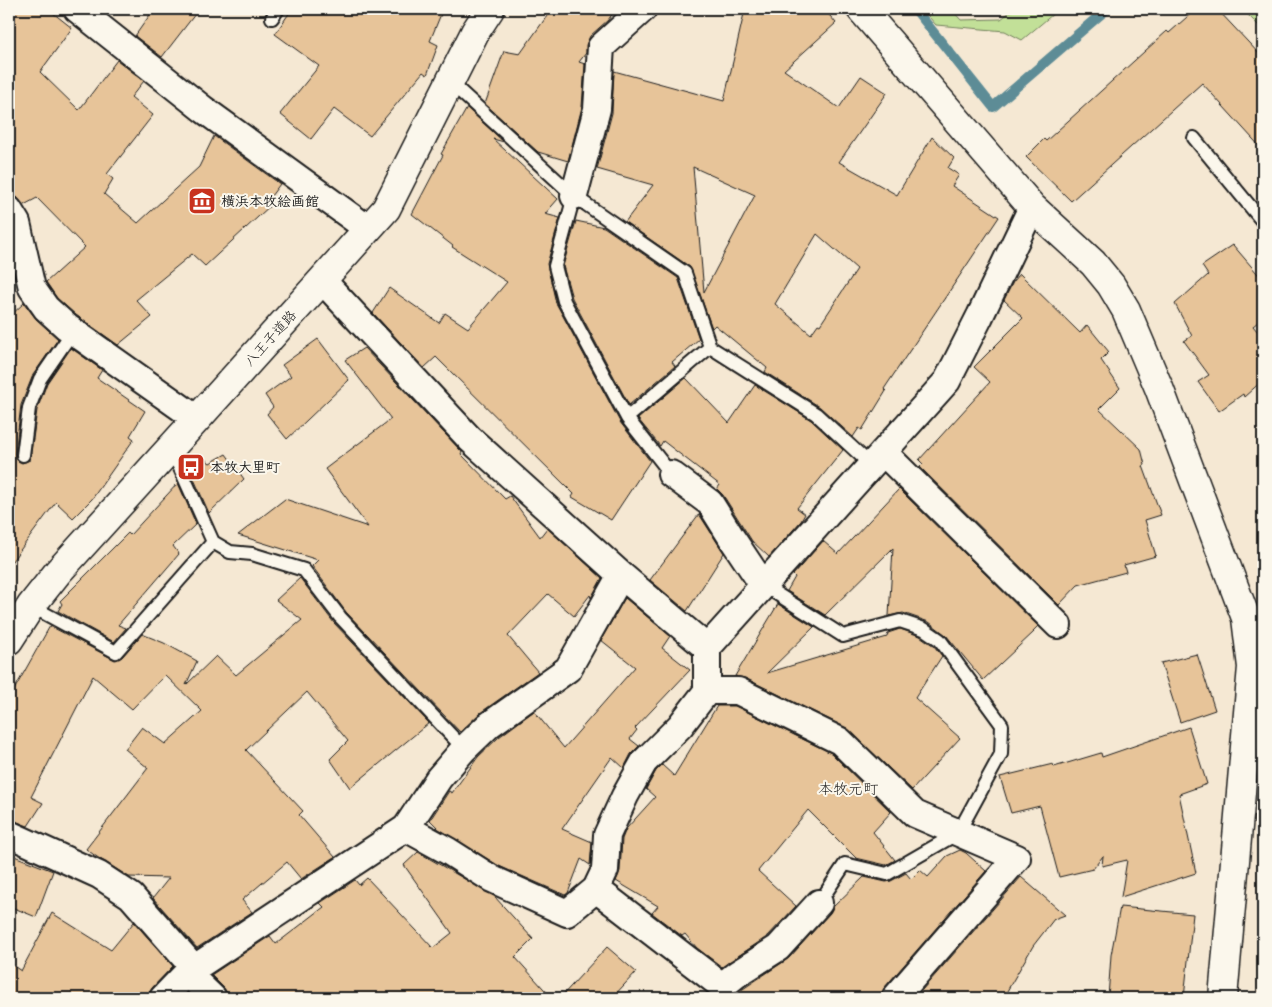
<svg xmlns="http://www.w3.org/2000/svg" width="1272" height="1007" font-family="Delius,'Klee One',sans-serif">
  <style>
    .green { fill: #c2e098; stroke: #6f7e5a }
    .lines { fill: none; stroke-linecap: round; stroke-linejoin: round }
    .stream { stroke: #5d8c96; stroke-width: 10 }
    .building { fill: #e7c499; stroke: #1c1c1c; fill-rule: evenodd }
    .service-casing { stroke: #1c1c1c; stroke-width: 16 }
    .minor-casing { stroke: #1c1c1c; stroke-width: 30 }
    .tertiary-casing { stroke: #1c1c1c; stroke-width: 31 }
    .service { stroke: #fbf7ec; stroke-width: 12 }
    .minor { stroke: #fbf7ec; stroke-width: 26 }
    .tertiary { stroke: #fbf7ec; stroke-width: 28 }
    .labels { text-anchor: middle; stroke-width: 4; stroke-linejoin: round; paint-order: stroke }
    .poi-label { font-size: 14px; font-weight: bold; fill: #1c1c1c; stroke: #fbf7ec; text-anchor: start }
    .street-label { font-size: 14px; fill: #1c1c1c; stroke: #fbf7ec }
    .neighbourhood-label { font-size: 15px; fill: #1c1c1c; stroke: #fbf7ec }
  </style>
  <rect width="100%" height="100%" fill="#f5e8d3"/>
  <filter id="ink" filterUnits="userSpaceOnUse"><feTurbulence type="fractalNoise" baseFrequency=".02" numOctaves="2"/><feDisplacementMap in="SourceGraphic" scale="10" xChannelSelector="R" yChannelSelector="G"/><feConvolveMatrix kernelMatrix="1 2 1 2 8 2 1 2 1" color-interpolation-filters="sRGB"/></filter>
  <g filter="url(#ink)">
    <path class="green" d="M922,9H951L961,20L1001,19L1014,9H1059L1022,40L1005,31L936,25Z
      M1242,9H1263V30Z"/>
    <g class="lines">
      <path class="stream" d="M915,9L993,107L1107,9"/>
    </g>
    <path class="building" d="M9,9H48L72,28L40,72L79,110L117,60L144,81L131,97L153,115L107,174L113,179L104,194L138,223L199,167L214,136L280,184L268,200L272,204L205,266L192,254L136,300L152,317L118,345L76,315L57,298L46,282L85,247L37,198L24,205L17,197L9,195Z
      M154,9H199L162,57L135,36Z
      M292,9H443L430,41L438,45L427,75L423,72L370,136L334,109L311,139L280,114L319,66L275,34Z
      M552,9H616L608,20L590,36L586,45V53L579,62L585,64L582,107L568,161L538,152L485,104L504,51L520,54Z
      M745,9H824L836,23L784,70L839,108L861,76L887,93L839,162L897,195L932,137L954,158L948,168L959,175L952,186L999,217L884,389L886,391L862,430L859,428L853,437L820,407L765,372L767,368L715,325L712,328L690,267L625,222L653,185L597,169L612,113L614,71L724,101ZM693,167L755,195L704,292ZM817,234L857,269L820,325L818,324L811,334L775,304Z
      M1196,9H1217L1263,58V150L1202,83L1071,201L1026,157L1044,139L1046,141L1167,31L1169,33Z
      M467,108L504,142L493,139L558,199L545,214L560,218L547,264L556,303L620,422L650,461L611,520L572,497L574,494L436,357L424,368L373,313L389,288L439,323L445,313L468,328L507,282L452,247L453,246L412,214L443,155L441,154Z
      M576,221L604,227L678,278L699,339L672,362L675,366L629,405L572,298L563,266Z
      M1233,245L1263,280V318L1253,326L1263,338V380L1244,397L1243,394L1219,411L1198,382L1209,375L1184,341L1192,336L1175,304L1208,275L1202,266Z
      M1020,274L1080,333L1087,325L1109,352L1101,360L1120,388L1099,409L1141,449L1145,465L1143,466L1161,515L1145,520L1156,556L1124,565L1126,572L1078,585L1059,605L920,467L923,464L919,460L990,382L974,367L1023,318L1004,300L1013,282Z
      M24,303L36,319L58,339L33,375L21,405L15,454L18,461L22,463L30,460L37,410L47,383L71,348L102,370L97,378L145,411L130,436L134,439L92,499L73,518L56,502L9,565V317Z
      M318,339L349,380L287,439L267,414L273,407L265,395L291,376L282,365Z
      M364,348L462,452L461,454L505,499L510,496L540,537L547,528L602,578L591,598L590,595L574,616L548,594L508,636L538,672L480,713L460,732L346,612L312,566L318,560L238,535L285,499L368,527L325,469L391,419L345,360Z
      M686,378L729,423L755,385L811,420L843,450L797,508L805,514L801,521L769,557L752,541L723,495L717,489L720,485L663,441L660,446L638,419Z
      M226,454L244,479L209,513L190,470L202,457L210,463Z
      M178,483L196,524L173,546L179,554L118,625L126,628L114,642L58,611L62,604L60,601L128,533L130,535Z
      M899,489L1038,626L1033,631L1034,632L983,680L946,635L929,622L903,613L889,616L893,548L825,615L787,591L795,577L793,575L823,541L838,554Z
      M699,514L724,553L687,611L650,580Z
      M300,578L334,623L429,723L350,788L330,759L348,741L307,692L246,750L303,811L299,815L335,857L301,879L287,862L242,900L252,912L197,948L153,898L169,878L129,877L97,857L86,849L148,768L125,749L142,727L165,744L202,711L165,675L132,709L93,676L31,797L43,803L28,826L9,819V699L50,626L115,660L122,657L142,634L164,643L197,661L186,685L216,656L236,675L302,620L276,600Z
      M625,598L670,636L662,648L690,670L635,728L637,730L630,739L639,746L631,754L624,768L612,757L562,829L592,842L590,865L581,859L568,893L565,895L499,866L439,829L430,820L449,791L452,793L478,757L499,737L534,711L564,748L635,667L601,640Z
      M778,604L814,627L767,673L887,637L888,633L900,629L920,636L934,646L942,656L915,698L960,738L912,790L847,728L745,678L735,676Z
      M1197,654L1215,710L1180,722L1161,663Z
      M717,706H735L831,753L891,812L873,832L895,860L886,865L856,858L808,810L758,871L796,906L768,936L722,967L697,948L685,934L682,936L652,913L658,906L616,881L620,871L622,839L626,829L655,797L646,789L656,771L662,765L674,776Z
      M1189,727L1207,784L1179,794L1196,873L1121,897L1127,860L1102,866L1103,856L1093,869L1059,877L1040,806L1011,813L1000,777L1053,764L1054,767L1101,753L1102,757Z
      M9,850L11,851L9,854L53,871L36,917L9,906Z
      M960,850L966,853L986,871L884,988L880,998H742L737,993L789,958L830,913L833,907L864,877L886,882L891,881L906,873L911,879L920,870L928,877L947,856Z
      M418,852L494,896L533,939L515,957L552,998H228L227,993L224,988L211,975L270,936L276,944L324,907L320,903L355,880L359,885L367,878L433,948L452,933L404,865Z
      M1021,877L1065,915L1054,919L1033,946L1003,998H915Z
      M1120,907L1193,914L1184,998H1108L1111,955Z
      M52,913L111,950L134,922L173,966L152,988L149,994L148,998H9V963L21,971Z
      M607,947L636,972L612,998H560Z"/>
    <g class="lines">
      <defs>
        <path id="service" d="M272,18L278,9
          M450,82L574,196L685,273L710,347L816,414L871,465
          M1194,138L1263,222
          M574,196L555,266L564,301L627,418L671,474
          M627,418L710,347
          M171,448L213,542L230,552L252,554L304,570L340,617L464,749
          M23,455L29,408L40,379L73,331
          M763,585L843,636L900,621L924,629L940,640L1002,725L1001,754L958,833L887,874L845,864L819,903
          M31,606L116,652L213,542"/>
        <path id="minor" d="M77,9L203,109L368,229
          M574,196L597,109L601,47L643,9
          M9,210L17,223L32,288L46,308L67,327L197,419
          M322,280L470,439L621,575L707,648V691L680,726L644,762L625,796L607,835L605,870L596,889L567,913L492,879L448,851L406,828
          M883,452L1058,625
          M671,474L710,503L733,540L763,585
          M707,648L947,381L980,316L1032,207
          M707,691H738L840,741L915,814L1017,858L895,998
          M9,834L99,875L131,896L194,968
          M596,889L722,986L737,974L778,948L819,903
          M187,973L213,998
          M163,998L187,973L406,828L439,778L464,749L489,725L568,669L621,575"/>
        <path id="tertiary" d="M861,9L1032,207L1093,263L1111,285L1126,310L1159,388L1246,618L1252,667L1223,998
          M9,640L31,606L58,572L197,419L386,209L475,32L490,9"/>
      </defs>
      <use href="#service" class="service-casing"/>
      <use href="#minor" class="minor-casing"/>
      <use href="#tertiary" class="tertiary-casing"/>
      <use href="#service" class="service"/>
      <use href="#minor" class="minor"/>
      <use href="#tertiary" class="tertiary"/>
    </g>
  </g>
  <defs>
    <symbol id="museum-square" viewBox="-11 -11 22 22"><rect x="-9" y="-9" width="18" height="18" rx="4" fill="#c8321e" stroke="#fbf7ec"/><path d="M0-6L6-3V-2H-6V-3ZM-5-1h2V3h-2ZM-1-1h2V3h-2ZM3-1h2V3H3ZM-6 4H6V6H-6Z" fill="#fff"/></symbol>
    <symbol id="bus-square" viewBox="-11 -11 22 22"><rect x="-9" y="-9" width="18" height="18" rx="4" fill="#c8321e" stroke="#fbf7ec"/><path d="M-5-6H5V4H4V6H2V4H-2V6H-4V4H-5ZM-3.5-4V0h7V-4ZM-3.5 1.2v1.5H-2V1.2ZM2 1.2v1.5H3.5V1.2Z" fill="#fff"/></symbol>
  </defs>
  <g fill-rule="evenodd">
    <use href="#museum-square" x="186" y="185" width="32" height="32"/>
    <use href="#bus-square" x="175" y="451" width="32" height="32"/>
  </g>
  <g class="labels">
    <g class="poi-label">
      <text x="221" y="206">横浜本牧絵画館</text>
      <text x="210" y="472">本牧大里町</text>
    </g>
    <g class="street-label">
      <text transform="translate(270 338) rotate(-48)" y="5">八王子道路</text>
    </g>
    <g class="neighbourhood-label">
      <text x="848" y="794">本牧元町</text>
    </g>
  </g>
  <rect width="1272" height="1007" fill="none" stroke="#fbf7ec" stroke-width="30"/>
  <rect x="15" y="15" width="1242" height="977" fill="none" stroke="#1c1c1c" stroke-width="2" filter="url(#ink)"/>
</svg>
